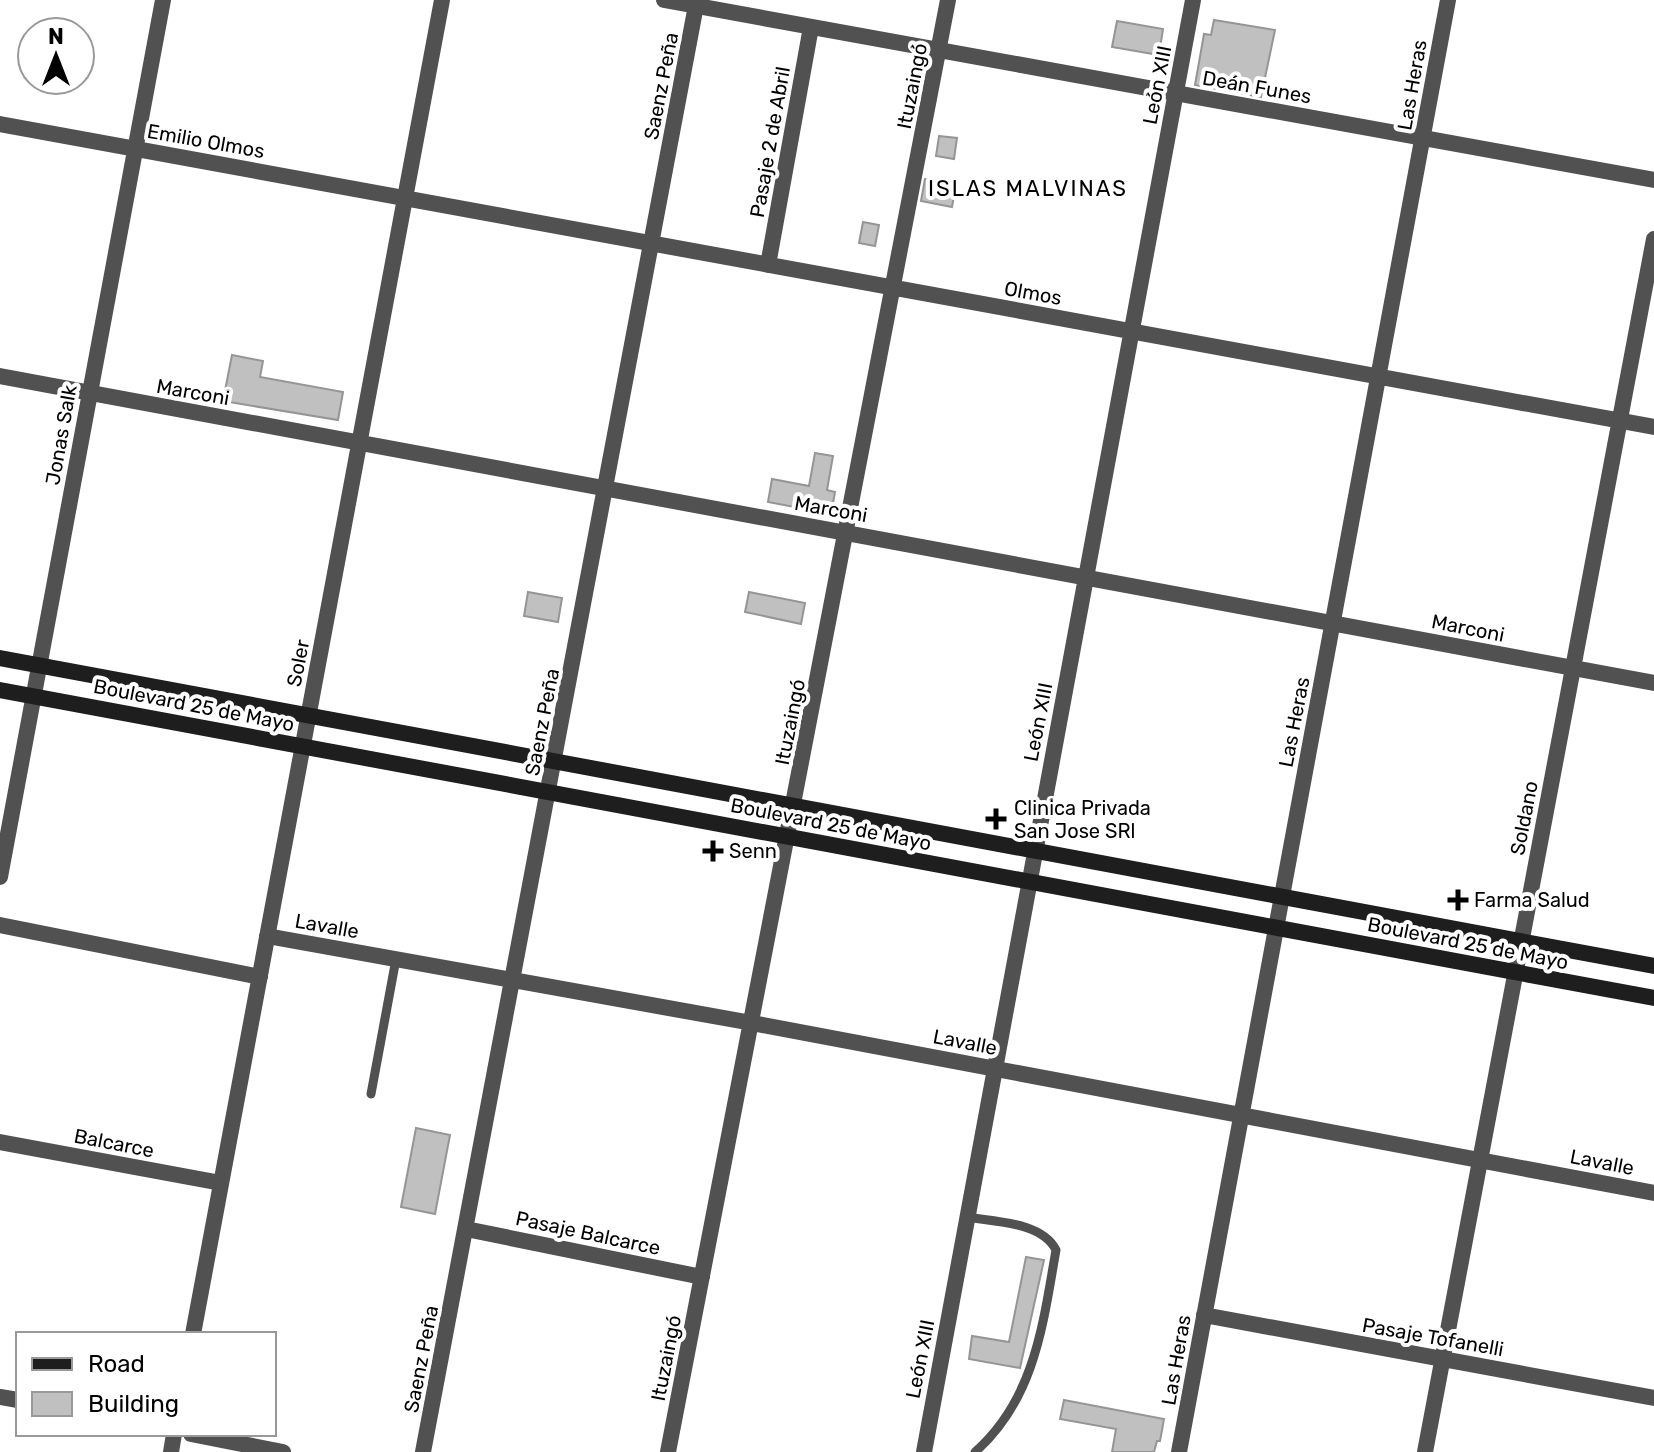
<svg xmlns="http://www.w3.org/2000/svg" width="1654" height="1452" font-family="Rubik,sans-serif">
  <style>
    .building { fill: #c0c0c0; stroke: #959595; stroke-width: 2 }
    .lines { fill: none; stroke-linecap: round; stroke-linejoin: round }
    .lane { stroke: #515151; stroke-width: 9 }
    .street { stroke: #515151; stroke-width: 16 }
    .secondary { stroke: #1e1e1e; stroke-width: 16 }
    .poi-dot { fill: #000; stroke: #fff; stroke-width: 3 }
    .labels { text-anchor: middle; stroke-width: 8; stroke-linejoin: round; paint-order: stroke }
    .street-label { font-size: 20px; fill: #000; stroke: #fff }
    .poi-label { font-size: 20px; fill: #000; stroke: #fff; text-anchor: start }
    .neighbourhood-label { font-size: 22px; letter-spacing: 2px; fill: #000; stroke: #fff }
  </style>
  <rect width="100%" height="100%" fill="#fff"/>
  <path class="building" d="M1214,20L1275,30L1261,97L1195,85L1204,34L1211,35Z
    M1117,21L1163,29L1159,55L1112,47Z
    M939,136L957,138L954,159L936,156Z
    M925,179L956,185L952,207L921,201Z
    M863,222L879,225L875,246L859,243Z
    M232,355L263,361L260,377L343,392L338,420L223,401Z
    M815,453L833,456L827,490L835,492L832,509L827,508L826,513L768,502L772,479L809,486Z
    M528,592L562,598L558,622L524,616Z
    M749,592L805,603L801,624L745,612Z
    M416,1128L450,1135L435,1214L401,1207Z
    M1026,1257L1044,1260L1020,1368L969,1359L972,1336L1009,1342Z
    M1064,1400L1164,1419L1160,1441H1157L1154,1452H1112L1116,1429L1060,1419Z"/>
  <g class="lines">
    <path class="lane" d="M371,1094L396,959
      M967,1217C996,1222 1042,1222 1056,1250C1043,1324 1035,1399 975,1452"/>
    <path class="street" d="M664,0L1654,180
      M0,124L1654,427
      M768,265L811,27
      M0,376L1654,683
      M0,877L163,0
      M0,925L260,977
      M267,936L752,1023L1654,1193
      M0,1142L221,1183
      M466,1229L702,1277
      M1204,1315L1654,1398
      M193,1334L442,0
      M0,1397L18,1400
      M191,1434L283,1452
      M171,1452L174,1434
      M423,1452L697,0
      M668,1452L948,0
      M924,1452L1193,0
      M1179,1452L1448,0
      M1425,1452L1654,239"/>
    <path class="secondary" d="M0,658L1654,966
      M0,690L1654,998"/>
  </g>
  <g class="poi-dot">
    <path d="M992 807h8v8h8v8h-8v8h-8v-8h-8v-8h8z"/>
    <path d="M709 839h8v8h8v8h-8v8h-8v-8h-8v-8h8z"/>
    <path d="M1454 888h8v8h8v8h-8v8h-8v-8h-8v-8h8z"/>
  </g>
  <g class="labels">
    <g class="street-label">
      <text transform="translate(1157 85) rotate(-79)" y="7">León XIII</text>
      <text transform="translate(1412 85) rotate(-80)" y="7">Las Heras</text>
      <text transform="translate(661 86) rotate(-79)" y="7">Saenz Peña</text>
      <text transform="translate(912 86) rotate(-79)" y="7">Ituzaingó</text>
      <text transform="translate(1257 87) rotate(10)" y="7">Deán Funes</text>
      <text transform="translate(206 141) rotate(10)" y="7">Emilio Olmos</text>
      <text transform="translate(770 142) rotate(-80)" y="7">Pasaje 2 de Abril</text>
      <text transform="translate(1033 293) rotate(10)" y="7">Olmos</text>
      <text transform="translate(193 392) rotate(10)" y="7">Marconi</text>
      <text transform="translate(61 435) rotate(-80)" y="7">Jonas Salk</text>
      <text transform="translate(831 509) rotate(10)" y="7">Marconi</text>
      <text transform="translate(1468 628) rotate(11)" y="7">Marconi</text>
      <text transform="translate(298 663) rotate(-79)" y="7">Soler</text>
      <text transform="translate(194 705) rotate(11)" y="7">Boulevard 25 de Mayo</text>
      <text transform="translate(542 722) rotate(-79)" y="7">Saenz Peña</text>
      <text transform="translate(790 722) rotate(-79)" y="7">Ituzaingó</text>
      <text transform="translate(1038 722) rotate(-79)" y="7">León XIII</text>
      <text transform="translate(1294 722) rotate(-79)" y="7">Las Heras</text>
      <text transform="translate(1524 818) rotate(-79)" y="7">Soldano</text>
      <text transform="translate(831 824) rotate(11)" y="7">Boulevard 25 de Mayo</text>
      <text transform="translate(327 926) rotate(10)" y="7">Lavalle</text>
      <text transform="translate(1468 943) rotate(11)" y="7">Boulevard 25 de Mayo</text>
      <text transform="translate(965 1042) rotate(11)" y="7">Lavalle</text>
      <text transform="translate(114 1143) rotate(11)" y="7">Balcarce</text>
      <text transform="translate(1602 1162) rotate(11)" y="7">Lavalle</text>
      <text transform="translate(588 1233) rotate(12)" y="7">Pasaje Balcarce</text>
      <text transform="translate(1433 1337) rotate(10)" y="7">Pasaje Tofanelli</text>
      <text transform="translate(666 1358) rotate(-79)" y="7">Ituzaingó</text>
      <text transform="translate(421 1359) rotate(-79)" y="7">Saenz Peña</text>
      <text transform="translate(920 1359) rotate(-79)" y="7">León XIII</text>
      <text transform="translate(1176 1360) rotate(-80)" y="7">Las Heras</text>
    </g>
    <g class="poi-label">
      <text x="1014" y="815">Clinica Privada<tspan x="1014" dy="23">San Jose SRl</tspan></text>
      <text x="729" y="858">Senn</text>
      <text x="1474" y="907">Farma Salud</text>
    </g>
    <g class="neighbourhood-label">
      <text x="1028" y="196">ISLAS MALVINAS</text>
    </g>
  </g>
  <rect x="16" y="1332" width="260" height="104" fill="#ffffff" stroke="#999999" stroke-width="2"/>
  <rect x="32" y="1358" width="40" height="12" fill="#1e1e1e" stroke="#999999" stroke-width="2"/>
  <text x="88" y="1372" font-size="24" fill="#000000">Road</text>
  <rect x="32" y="1392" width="40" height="24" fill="#c0c0c0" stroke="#999999" stroke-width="2"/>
  <text x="88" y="1412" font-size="24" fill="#000000">Building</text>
  <g transform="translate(56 56)"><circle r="38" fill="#ffffff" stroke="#999999" stroke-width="2"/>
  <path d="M0-6L14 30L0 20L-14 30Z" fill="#000000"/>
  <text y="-12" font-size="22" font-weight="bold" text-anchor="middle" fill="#000000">N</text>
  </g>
</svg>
